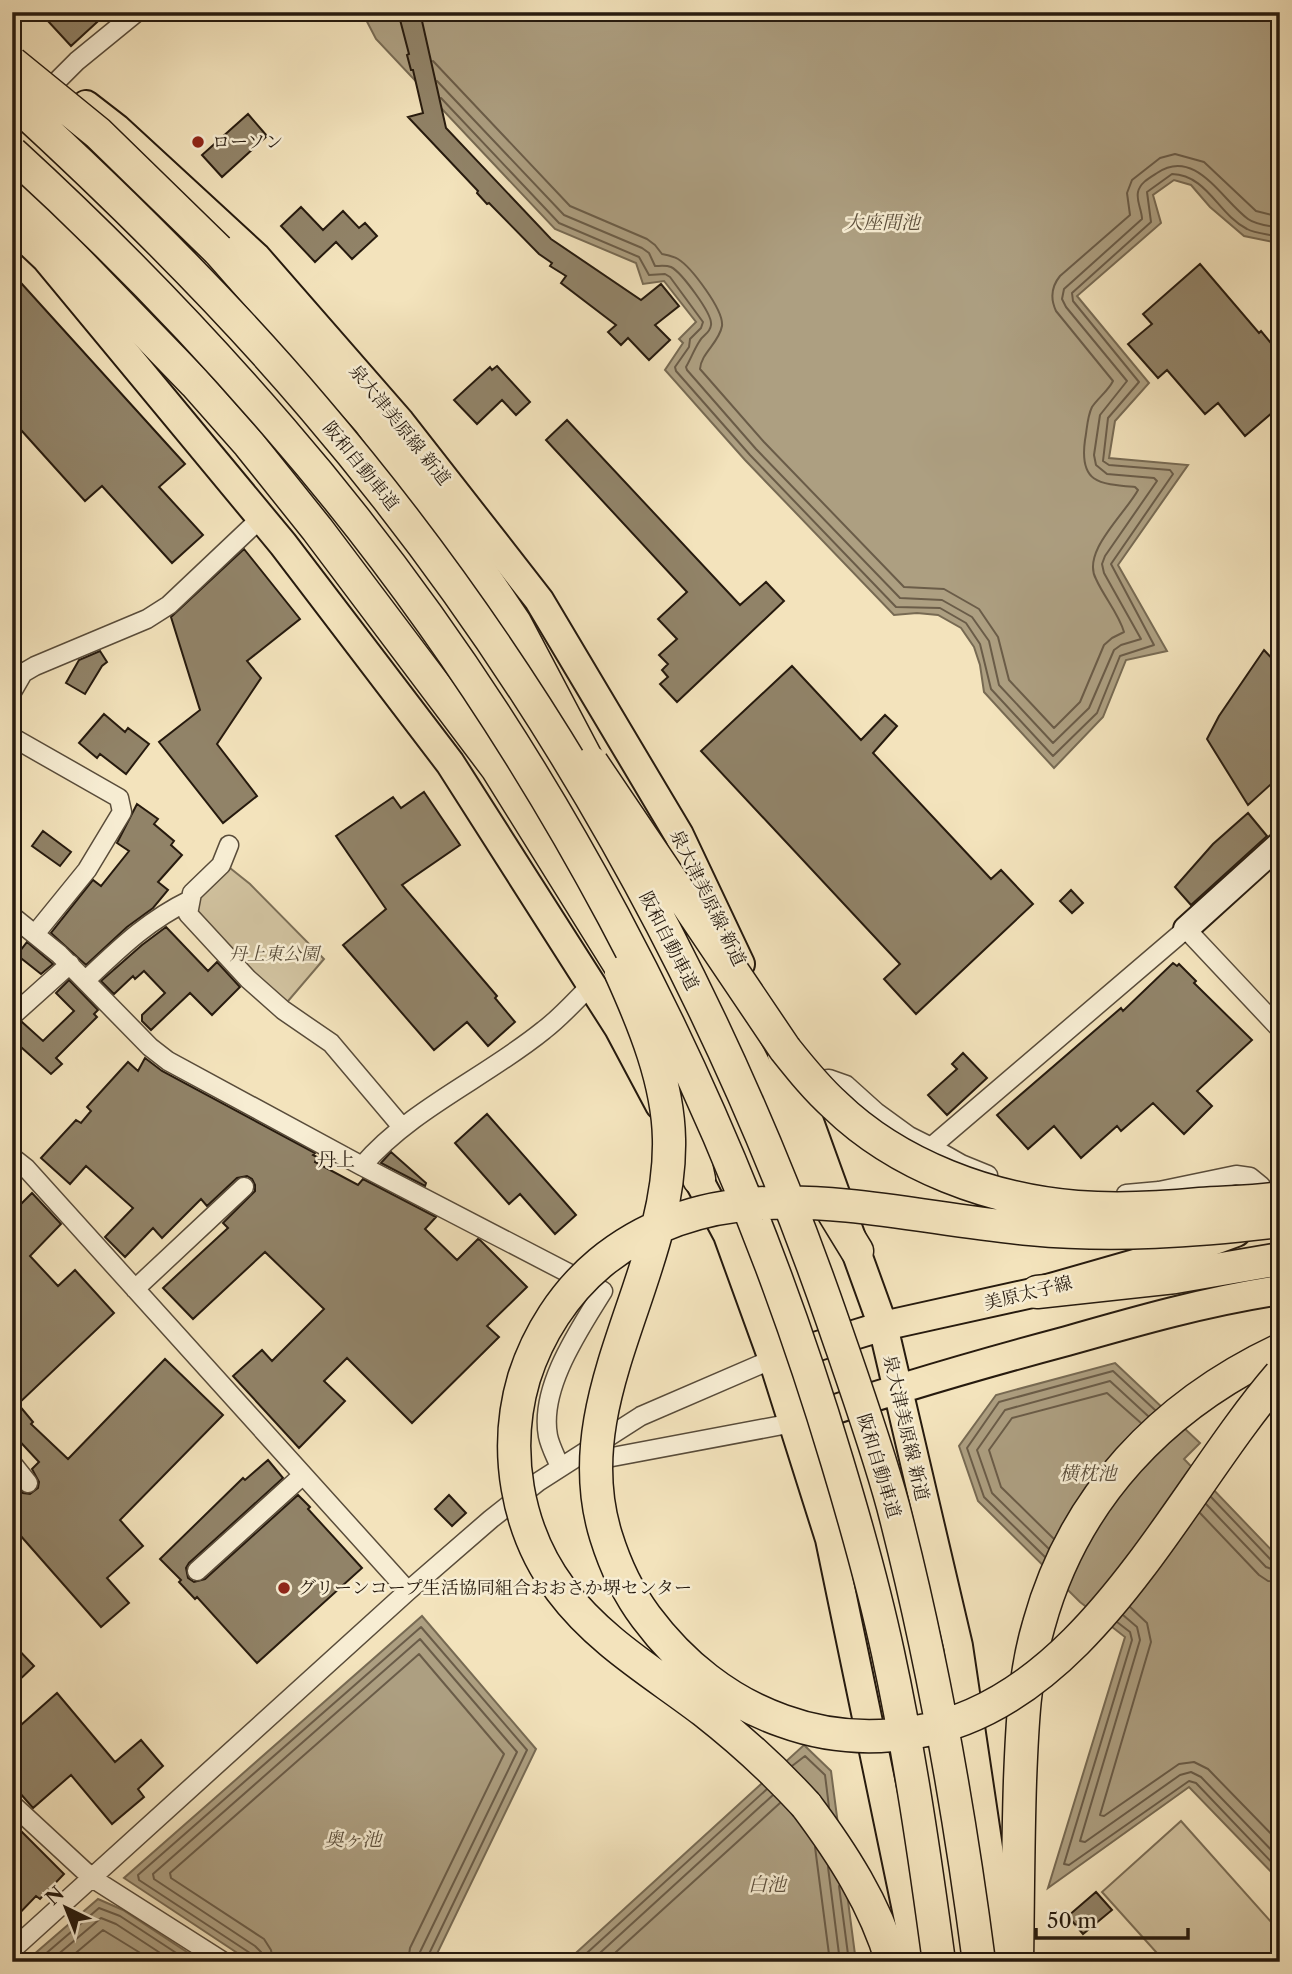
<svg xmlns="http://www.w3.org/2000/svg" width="1292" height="1974" font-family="'Libre Caslon Text','Noto Serif JP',serif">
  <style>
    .green { fill: #d0c19e; stroke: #7b6e56; stroke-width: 2 }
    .water { fill: #ad9f81; stroke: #776a53; stroke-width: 2 }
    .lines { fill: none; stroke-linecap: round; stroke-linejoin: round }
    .shore { stroke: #6a5c48; stroke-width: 2 }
    .building { fill: #918368; stroke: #261a0e; stroke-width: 2 }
    .street-casing { stroke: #594c3a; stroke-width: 21 }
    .secondary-casing { stroke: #261a0e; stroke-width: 28 }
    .primary-casing { stroke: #261a0e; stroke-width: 32 }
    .highway-casing { stroke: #261a0e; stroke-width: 35 }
    .street { stroke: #f7edd3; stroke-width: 18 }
    .secondary { stroke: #f7edd3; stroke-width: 24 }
    .primary { stroke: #f3e3bc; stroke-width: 28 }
    .highway { stroke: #f3e3bc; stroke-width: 32 }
    .highway-bridge-casing { stroke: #261a0e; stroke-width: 35; stroke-linecap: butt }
    .highway-bridge { stroke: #f3e3bc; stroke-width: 32 }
    .poi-dot { fill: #8f2418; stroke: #f7edd3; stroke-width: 2.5 }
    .labels { text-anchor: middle; stroke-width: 5; stroke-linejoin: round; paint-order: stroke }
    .poi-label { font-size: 18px; fill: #261a0e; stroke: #f7edd3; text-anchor: start }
    .street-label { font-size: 18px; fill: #261a0e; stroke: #f7edd3 }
    .park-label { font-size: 18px; font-style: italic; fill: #594c39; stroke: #f7edd3 }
    .water-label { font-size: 19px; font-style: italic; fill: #5c4f3c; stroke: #f7edd3 }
    .neighbourhood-label { font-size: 19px; fill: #261a0e; stroke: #f7edd3 }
  </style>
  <rect width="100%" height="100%" fill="#f3e3bc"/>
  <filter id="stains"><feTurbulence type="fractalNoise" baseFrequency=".00286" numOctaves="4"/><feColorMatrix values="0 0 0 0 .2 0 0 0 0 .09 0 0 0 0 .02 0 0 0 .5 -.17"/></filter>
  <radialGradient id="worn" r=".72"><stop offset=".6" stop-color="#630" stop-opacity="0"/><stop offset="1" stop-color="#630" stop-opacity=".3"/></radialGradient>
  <path class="green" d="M225,864L250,884L324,959L283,1007L192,913L197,891Z
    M1181,1821L1280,1932V1962H1165L1102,1892Z"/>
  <path class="water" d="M362,12H1280V246L1278,243L1244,236L1210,207L1191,185L1174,180L1153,195L1161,223L1077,296L1149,383L1115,421L1109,458L1188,465L1118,565L1167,651L1126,660L1103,717L1054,768L984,692L980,665L974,647L961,628L938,615L917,613L894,615L745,460L665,370L683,343L679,339L696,322L664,281L643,284L636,263L555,229L376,39Z
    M1115,1363L1200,1443L1184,1459L1280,1559V1881L1189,1787L1048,1888L1125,1637L1080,1602L978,1501L959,1446L996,1395Z
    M422,1616L536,1749L433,1962H251L124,1878Z
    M804,1745L831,1771L856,1962H566Z
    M98,1899L123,1910L202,1962H25Z"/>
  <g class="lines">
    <path class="shore" d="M433,61L570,206L647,239L655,245L662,254C667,255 673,256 678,259C691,267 724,310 722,326C719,343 701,353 700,369L764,442L904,587L944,589L979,609L998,637L1009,680L1054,728L1080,702L1104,645L1112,638L1124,632C1119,614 1104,597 1096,579C1081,552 1125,514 1138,490L1135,487C1099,484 1079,483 1085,440C1087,430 1087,417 1092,407C1098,398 1108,391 1113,381L1056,311C1050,298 1051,287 1060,276L1130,215L1127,193L1132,180L1160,158L1175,154L1204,162L1256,211L1280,217
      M437,81L564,215L642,248L649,253L655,266C660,266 666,265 671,267C681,272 713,314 711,325C710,334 702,335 699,342C694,350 691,358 686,367L687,370L756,449L900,598L942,600L972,617L989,641L999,685L1053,743L1089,708L1114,650L1121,645L1141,639L1104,573L1102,564L1105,556L1157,481L1154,478L1107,474L1096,465L1094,455L1100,415L1127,381L1066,307L1062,299L1064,289L1142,219C1142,210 1136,201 1138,192C1140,183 1149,178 1157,173C1195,147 1221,199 1248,219C1256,225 1270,226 1280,228
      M441,98L559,223L639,257L649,275L665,274L670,277L703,322L701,328L690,339L689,347L675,367L676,371L750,455L896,607L940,608L966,623L980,644L991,689L1053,756L1097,713L1120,656L1154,645L1111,564L1173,474L1170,470L1109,465L1103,461L1108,418L1139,382L1073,301L1072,293L1151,222L1147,192L1172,174C1207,175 1218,214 1247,229C1256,234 1270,234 1280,237
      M1211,1497L1272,1561L1280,1563
      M1206,1504L1266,1567L1280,1572
      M1200,1513L1259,1575L1268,1581L1280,1582
      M1054,1539L1001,1487L989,1450L1012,1418L1107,1393L1141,1423
      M1049,1549L992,1493L977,1450L1005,1410L1110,1381L1148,1416
      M1045,1557L984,1497L967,1448L999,1402L1113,1371L1155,1410
      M1130,1607L1147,1623L1151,1642L1100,1815L1104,1816L1179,1764L1194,1762L1208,1769L1280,1843
      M1123,1615L1137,1627L1140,1640L1080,1841L1085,1842L1180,1775L1191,1772L1201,1777L1280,1859
      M1117,1622L1130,1632L1132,1640L1064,1864L1069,1865L1189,1781L1196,1783L1280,1871
      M792,1766L805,1756L825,1775L829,1807
      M815,1847L830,1962
      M828,1867L840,1962
      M839,1886L849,1962
      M36,1962L99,1908L120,1916L190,1962
      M49,1962L101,1918L116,1924L174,1962
      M65,1962L103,1930L155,1962
      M253,1962L250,1953L139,1880L138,1875L421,1627L527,1750L428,1956L427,1962
      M262,1962L261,1952L255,1946L154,1879L153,1874L420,1639L517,1752L420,1952L418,1962
      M273,1962L271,1950L264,1939L171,1878L170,1873L419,1654L504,1754L410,1948L408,1962
      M577,1962L767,1789
      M590,1962L773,1795
      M605,1962L780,1803"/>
  </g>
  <path class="building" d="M55,12H108L71,46L47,20Z
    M398,12H420L446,128L551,239L641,300L661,284L679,306L655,325L670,340L649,360L628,338L621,345L608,332L616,325L561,283L566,276L550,266L552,263L539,254L489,203L487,204L477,193L478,191L408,117L423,113L413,70H411L407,55L409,54Z
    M248,114L267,136L222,177L202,155Z
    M301,207L323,230L343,211L359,228L365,223L377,236L352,259L336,242L315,262L281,226Z
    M1200,264L1259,333L1261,331L1280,354V406L1245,436L1218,403L1205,414L1167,370L1158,378L1128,344L1152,324L1143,314Z
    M12,273L185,464L159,487L203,535L172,563L102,486L85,501L12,420Z
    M497,366L530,402L516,415L502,400L477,424L454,400L490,367L492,370Z
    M567,420L740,605L766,582L784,601L677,702L660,684L668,677L662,670L668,664L659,655L677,639L658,619L687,592L546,440Z
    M244,549L300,619L247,661L261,678L217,744L257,796L223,823L159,742L200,710L171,617Z
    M1264,650L1280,667V776L1248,805L1207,739L1219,716Z
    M100,651L107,662L102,666L85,694L66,683L79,660Z
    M792,666L861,740L885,715L897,726L873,753L991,879L1001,870L1033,904L916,1014L884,979L900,964L701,751Z
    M104,714L125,732L128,728L149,744L126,774L100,754L97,758L79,743Z
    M424,792L460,845L402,885L497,996L495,998L515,1022L488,1046L467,1022L434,1050L343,945L386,909L336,836L393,797L401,808Z
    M137,804L158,819L154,824L174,841L171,845L182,855L158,882L168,890L153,908L127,927L86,965L51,933L93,880L101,886L129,851L117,843Z
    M1248,813L1267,836L1191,905L1175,887L1213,844Z
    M43,831L71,852L60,866L32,846Z
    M1071,890L1083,903L1072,913L1060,901Z
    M166,927L208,971L217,962L240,987L212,1015L190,993L151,1030L142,1021V1015L165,993L144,971L135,979L133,976L114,994L101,981L142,945Z
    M27,942L53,964L41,974L17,955Z
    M1173,963L1177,966L1179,964L1196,981L1194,983L1252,1040L1197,1091L1212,1106L1184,1134L1153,1103L1121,1131L1117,1126L1081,1158L1054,1126L1028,1149L997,1115L1121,1008L1123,1011Z
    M69,980L98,1010L94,1014L97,1017L56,1058L62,1064L51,1074L12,1039V1027L22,1022L43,1041L74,1011L56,993Z
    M963,1053L987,1078L947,1115L928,1095L957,1069L952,1064Z
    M145,1058L162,1071L315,1153L313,1155L317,1157L315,1162L358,1185L363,1179L436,1217L425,1229L457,1260L478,1239L480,1240L527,1287L487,1326L499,1337L412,1423L347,1358L324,1381L345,1401L299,1448L233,1376L262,1350L272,1361L324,1309L265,1252L193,1319L163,1288L228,1228L223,1223L255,1191V1185L252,1179L247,1176L237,1178L207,1206L201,1199L162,1238L153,1228L125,1257L105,1237L133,1208L86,1166L70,1184L41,1158L76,1120L81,1123L91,1111L87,1107L128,1062L138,1071Z
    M487,1114L576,1215L555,1234L520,1194L509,1204L455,1143Z
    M391,1152L426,1183L425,1186L381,1163Z
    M32,1193L61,1224L30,1256L58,1286L75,1270L114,1313L18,1404L33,1422L31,1424L68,1459L165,1359L223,1415L120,1520L143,1546L107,1578L129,1603L101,1627L12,1526V1488L15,1485L23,1493L30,1494L38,1488L39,1482L32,1469L39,1462L12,1433V1213Z
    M268,1460L283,1478L189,1563L186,1568L188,1578L194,1582L205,1579L298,1495L310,1507L308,1509L362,1568L257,1663L197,1597L195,1599L179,1582L181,1580L160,1559L243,1478L245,1480Z
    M449,1495L466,1513L452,1526L435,1509Z
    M12,1643L34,1666L12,1687Z
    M57,1693L115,1762L141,1740L163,1766L138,1789L144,1797L112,1824L71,1775L33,1808L12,1784V1733Z
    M12,1822L64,1874L40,1899L36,1896L12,1921Z
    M1096,1892L1112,1910L1083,1934L1068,1916Z"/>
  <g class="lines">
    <defs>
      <path id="street" d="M12,126L77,61L137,12
        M12,692L23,673L35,666L147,619L169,605L261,518
        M12,737L119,798L122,812L87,870L35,934
        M229,845L221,865L192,893L188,914L248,979L283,1010L331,1043L402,1127
        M12,916L59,954L150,1047L168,1061L362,1166L603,1291C579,1330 539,1388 548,1436C550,1446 556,1457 560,1467
        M86,980C120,948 147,921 190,900
        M12,1016L70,964
        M810,1081L829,1079L846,1085L876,1112L909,1136L931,1147L1186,929L1280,1029
        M931,1147L961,1164L988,1175
        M12,1157L26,1168L408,1591
        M362,1166C412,1108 485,1078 544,1030C561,1017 576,1000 591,985
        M1126,1194L1159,1191L1236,1175L1250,1177L1261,1186L1268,1206
        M135,1289L244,1187
        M591,1461L793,1423
        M12,1463L28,1483
        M197,1571L303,1475
        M12,1804L92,1878L224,1962
        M12,1950L408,1591L491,1519L538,1482L641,1416L773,1359"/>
      <path id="secondary" d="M1186,929L1280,844"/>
      <path id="primary" d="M86,105L117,129L256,257L400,422L539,600L679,835L740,964
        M12,226L46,258L283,544L450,763L619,1028L660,1105
        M782,1055L795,1083L883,1326L958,1646L1005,1962
        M688,1160L728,1235L773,1359L830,1539L914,1944V1962
        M779,1358L883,1326L1037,1292L1198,1246L1236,1232
        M800,1421C888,1391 977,1365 1067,1341C1137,1321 1207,1301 1280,1290"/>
      <path id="highway" d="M12,194L195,383L249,444L317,529L497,768L639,996
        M218,250L369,421L469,555L515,623L602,788
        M688,947L745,1048L808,1171L857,1251
        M666,1056L683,1104L699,1179
        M1037,1292L1175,1277L1280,1259
        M806,1805C842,1853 875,1904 892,1962
        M1017,1962C1018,1902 1018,1841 1020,1781C1022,1729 1024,1674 1039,1624C1074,1497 1163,1405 1280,1350"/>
    </defs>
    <use href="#street" class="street-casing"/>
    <use href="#secondary" class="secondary-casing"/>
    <use href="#primary" class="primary-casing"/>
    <use href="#highway" class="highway-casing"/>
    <use href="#street" class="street"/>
    <use href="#secondary" class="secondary"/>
    <use href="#primary" class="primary"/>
    <use href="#highway" class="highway"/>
    <defs>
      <path id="highway-bridge" d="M12,63L98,133L218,250
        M12,100C118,197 221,298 314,408C543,676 718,989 833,1322C854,1383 876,1444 893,1506C932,1656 959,1808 979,1962
        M12,153C107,240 197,332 281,430C538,727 725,1086 837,1461C856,1524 874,1588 888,1653C910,1755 925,1858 939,1962
        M592,763L785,1049C801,1069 816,1088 835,1105C898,1166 991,1200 1077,1207C1118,1210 1159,1208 1200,1204C1226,1202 1253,1202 1280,1198
        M621,973C644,1024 668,1082 669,1139C672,1276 563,1398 606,1536C615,1565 628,1593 646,1617C681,1664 728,1702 783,1721C827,1737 870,1740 916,1732C1087,1704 1177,1494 1280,1375
        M806,1805C774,1770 741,1740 704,1711C654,1673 599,1641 561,1590C516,1530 503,1449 524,1378C538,1334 564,1293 600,1263C725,1160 886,1217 1030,1229C1113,1237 1197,1231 1280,1221"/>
    </defs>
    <use href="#highway-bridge" class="highway-bridge-casing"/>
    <use href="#highway-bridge" class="highway-bridge"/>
  </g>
  <g class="poi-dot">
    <circle cx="198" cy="142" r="7"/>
    <circle cx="284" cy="1588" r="7"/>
  </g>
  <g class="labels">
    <g class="poi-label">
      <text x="212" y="148">ローソン</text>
      <text x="298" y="1594">グリーンコープ生活協同組合おおさか堺センター</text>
    </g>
    <g class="street-label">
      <text transform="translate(400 425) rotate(51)" y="6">泉大津美原線 新道</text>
      <text transform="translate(361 466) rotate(51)" y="6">阪和自動車道</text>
      <text transform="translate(708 898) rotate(64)" y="6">泉大津美原線 新道</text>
      <text transform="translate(669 941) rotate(63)" y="6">阪和自動車道</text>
      <text transform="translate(1028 1293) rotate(-14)" y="6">美原太子線</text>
      <text transform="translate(906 1428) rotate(77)" y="6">泉大津美原線 新道</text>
      <text transform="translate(879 1466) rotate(73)" y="6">阪和自動車道</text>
    </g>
    <g class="park-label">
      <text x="274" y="960">丹上東公園</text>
    </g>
    <g class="water-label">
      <text x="882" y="229">大座間池</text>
      <text x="1088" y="1480">横枕池</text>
      <text x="353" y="1846">奥ヶ池</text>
      <text x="767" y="1891">白池</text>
    </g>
    <g class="neighbourhood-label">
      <text x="336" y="1166">丹上</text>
    </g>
  </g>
  <rect width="1292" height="1974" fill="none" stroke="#f3e3bc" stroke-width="42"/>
  <rect x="14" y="14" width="1264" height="1946" fill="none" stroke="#261a0e" stroke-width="3.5"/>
  <rect x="21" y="21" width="1250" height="1932" fill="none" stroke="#261a0e" stroke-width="2"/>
  <g transform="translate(66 1908) rotate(317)" stroke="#f7edd3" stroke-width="5" paint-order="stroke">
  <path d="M0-5L12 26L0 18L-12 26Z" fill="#261a0e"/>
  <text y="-10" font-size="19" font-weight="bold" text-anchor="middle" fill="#261a0e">N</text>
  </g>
  <path d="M1036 1928v10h152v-10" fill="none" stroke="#261a0e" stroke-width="3.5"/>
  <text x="1047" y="1928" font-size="21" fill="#261a0e" stroke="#f7edd3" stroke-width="5" paint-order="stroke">50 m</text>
  <rect width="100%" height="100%" filter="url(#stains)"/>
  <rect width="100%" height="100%" fill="url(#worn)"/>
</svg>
